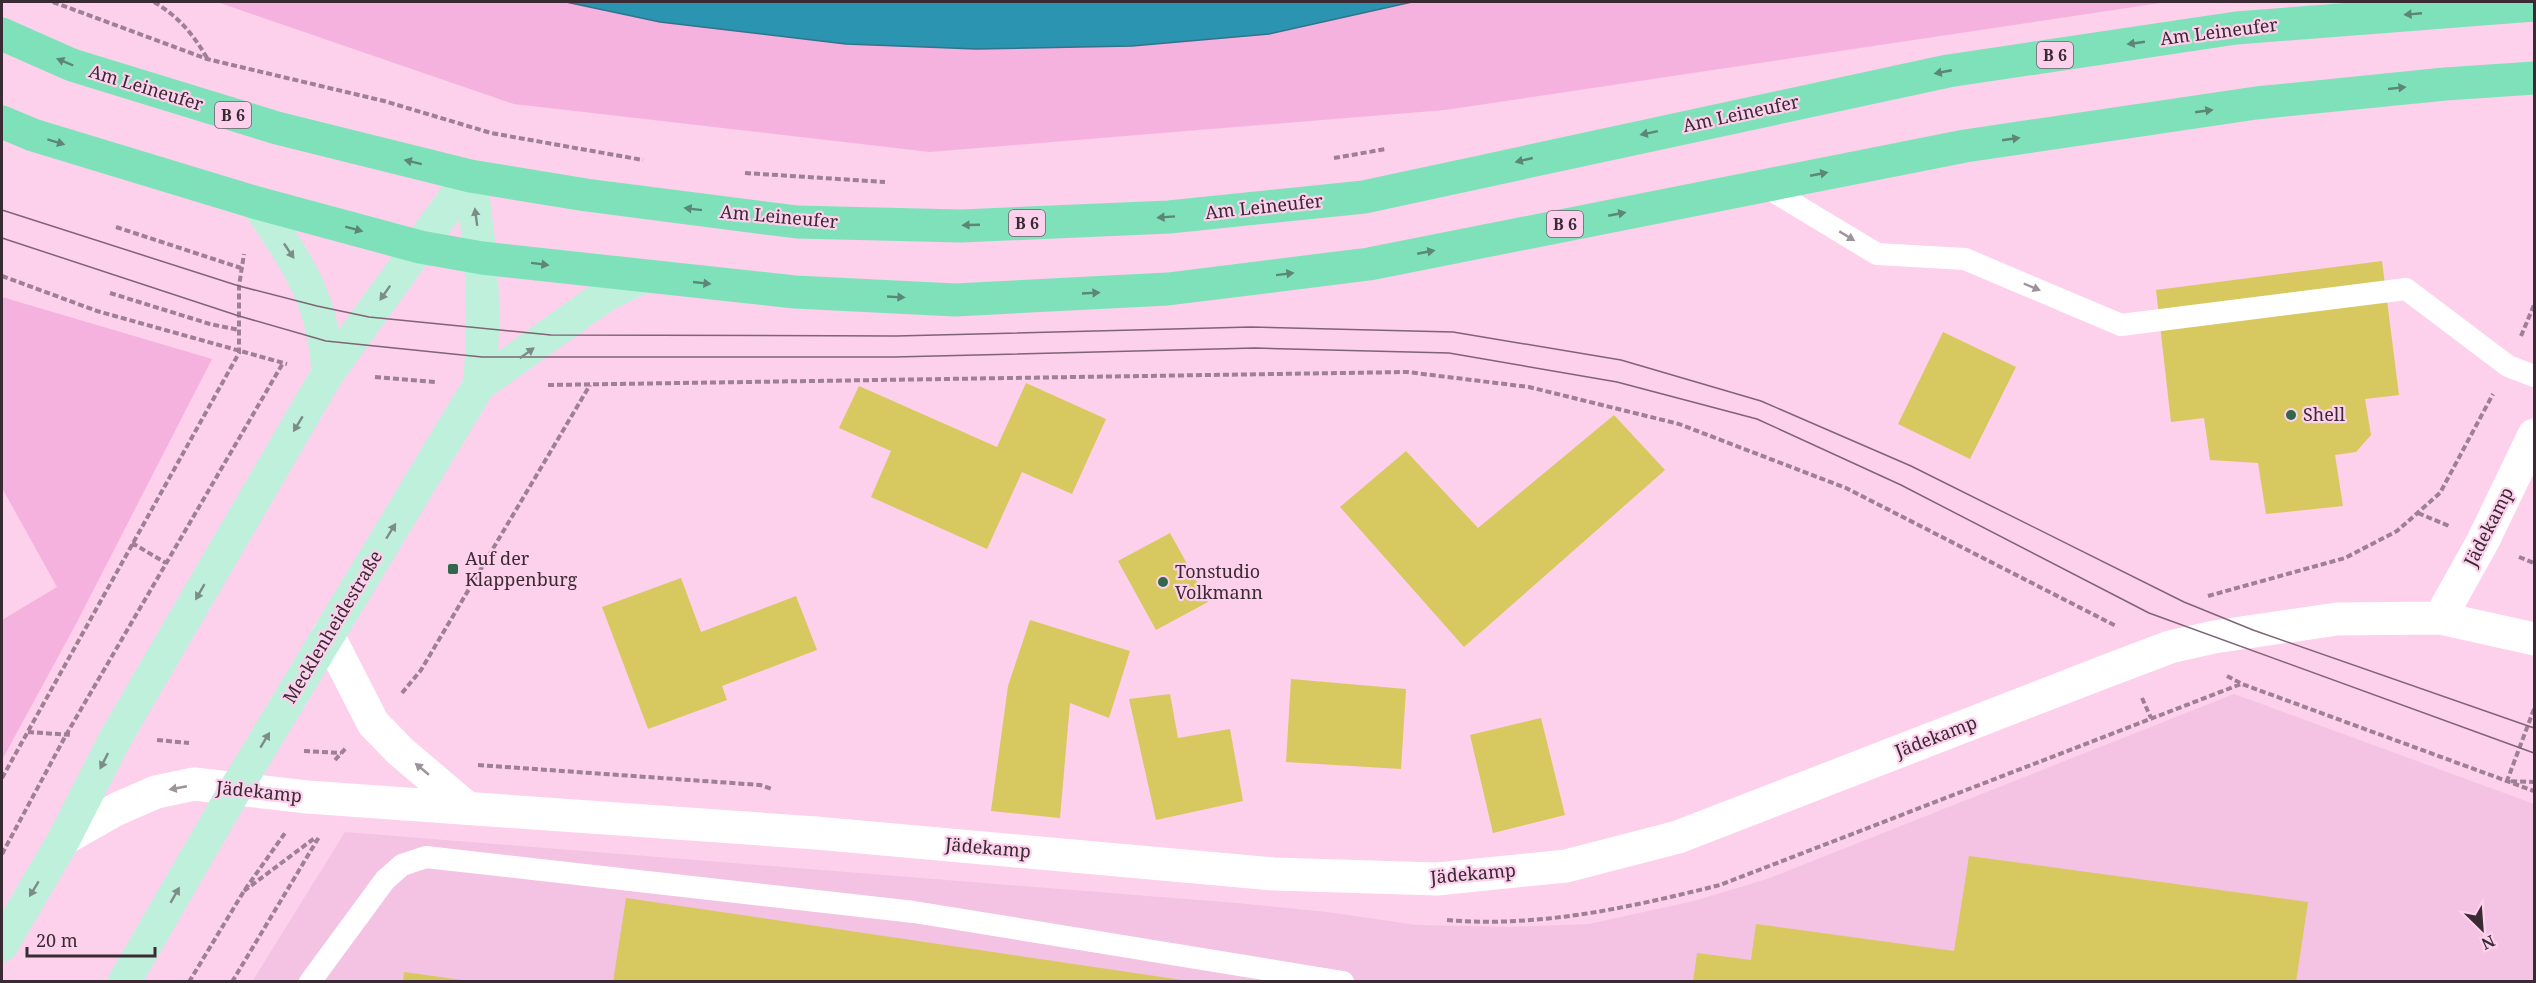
<svg xmlns="http://www.w3.org/2000/svg" width="2536" height="983" font-family="'Noto Serif',serif">
  <style>
    .built { fill: #f4c2e2 }
    .green { fill: #f6b2de }
    .water { fill: #2b94b0; stroke: #30748b; stroke-width: 1.5 }
    .building { fill: #d8c860 }
    .lines { fill: none; stroke-linecap: round; stroke-linejoin: round }
    .path { stroke: #9e7f93; stroke-width: 4; stroke-dasharray: 6 3; stroke-linecap: butt }
    .service { stroke: #fff; stroke-width: 22 }
    .tertiary { stroke: #fff; stroke-width: 33 }
    .secondary { stroke: #bff0dc; stroke-width: 33 }
    .primary { stroke: #7fe1ba; stroke-width: 33 }
    .tram { stroke: #7e6474; stroke-width: 1.5 }
    .oneway { fill: #5c8677 }
    .oneway2 { fill: #7c8d88 }
    .oneway3 { fill: #9c949a }
    .poi-dot { fill: #31674c; stroke: #fdd0ec; stroke-width: 2 }
    .labels { text-anchor: middle; stroke-width: 4.5; stroke-linejoin: round; paint-order: stroke }
    .shield { fill: #fdd0ec; stroke: #745c6b; stroke-width: 1.5 }
    .shield-label { font-size: 16px; font-weight: bold; fill: #3a2a34 }
    .street-label { font-size: 18px; fill: #3a2a34; stroke: #fdd0ec }
    .poi-label { font-size: 18px; fill: #3a2a34; stroke: #fdd0ec; text-anchor: start }
  </style>
  <rect width="100%" height="100%" fill="#fdd0ec"/>
  <path class="built" d="M2234,694L2534,804V981L252,982L345,832L1236,903L1327,912L1416,925L1508,927L1589,924L1694,901L1767,879Z"/>
  <path class="green" d="M217,2H566L660,22L846,44L976,49L1132,46L1269,34L1412,2H2167L1445,110L930,152L514,104Z
    M2,297L212,359L76,624L2,760V620L57,587L2,488Z"/>
  <path class="water" d="M566,2H1412L1269,34L1132,46L976,49L846,44L660,22Z"/>
  <path class="building" d="M2382,261L2399,395L2365,399L2371,435L2356,452L2335,455L2343,506L2266,514L2258,463L2210,460L2204,418L2171,422L2156,290Z
    M1943,332L2016,367L1970,459L1898,424Z
    M1026,383L1106,419L1072,494L1022,472L987,549L871,497L891,451L839,428L859,386L997,447Z
    M1614,415L1665,470L1464,647L1340,507L1406,451L1478,528Z
    M1170,533L1208,602L1156,630L1118,561Z
    M681,578L701,632L796,596L817,650L722,686L727,700L648,729L602,607Z
    M1030,620L1130,651L1109,718L1070,703L1060,818L991,811L1008,686Z
    M1291,679L1406,689L1401,769L1286,762Z
    M1170,694L1178,738L1230,729L1243,801L1156,820L1129,699Z
    M1541,718L1565,815L1493,833L1470,735Z
    M1969,856L2308,902L2296,982H1693L1697,953L1751,960L1756,924L1954,951Z
    M626,898L1182,980V982H613Z
    M404,972L462,980V982H403Z"/>
  <g class="lines">
    <path class="path" d="M53,2L207,59L384,101L491,133L643,160
      M154,2C178,16 193,34 207,58
      M1334,158L1386,149
      M745,173L885,182
      M116,227L241,268
      M2,276L97,311L287,364
      M110,293L210,324L239,330
      M2521,336L2534,305
      M375,377L436,382
      M548,385L1407,372L1529,387L1679,424L1846,488L2116,626
      M2418,513L2449,526
      M132,543L166,563
      M2519,557L2534,563
      M2208,596L2345,558L2397,531L2440,493L2493,394
      M2227,676L2242,684L2534,791
      M402,693L421,670L590,385
      M2142,698L2151,718
      M2534,709L2507,781L2534,782
      M28,732L72,735
      M157,740L189,743
      M304,751L341,753
      M335,760L346,748
      M478,765L760,785L772,789
      M2,778L239,353V286L244,254
      M2,854L66,735L283,363
      M244,891L316,837
      M1447,920C1540,928 1631,907 1720,885L2241,684
      M189,982L244,891L285,833
      M232,982L319,837"/>
    <path class="service" d="M1761,184L1877,254L1965,259L2121,325L2406,289L2508,366L2534,376
      M310,982L385,880L402,865L426,857L914,912L1343,982"/>
    <path class="tertiary" d="M2440,618L2483,541L2534,435
      M328,635L373,723L400,751L466,807
      M64,839L117,809L156,792L194,784L307,797L816,833L1274,874L1437,879L1566,866L1678,837L2104,672L2170,647L2214,637L2337,619L2440,618L2534,639"/>
    <path class="secondary" d="M257,203C298,265 323,296 328,373
      M479,385L604,296L644,276
      M2,945L64,839L116,737L328,373L470,176
      M124,982L235,790L479,385C487,313 481,248 470,176"/>
    <path class="primary" d="M2,34L72,65L277,128L470,176L586,195L797,222L961,226L1169,217L1364,197L1948,71L2236,28L2534,5
      M2,122L33,135L257,203L420,247L482,258L795,292L955,300L1168,289L1369,264L1965,146L2256,103L2445,84L2534,78"/>
    <path class="tram" d="M2,210L239,286L317,306L369,317L551,335L896,336L1251,327L1453,332L1621,360L1761,401L1911,466L2184,602L2253,630L2534,728
      M2,238L239,316L326,341L482,357H894L1255,348L1449,353L1617,382L1757,419L1901,485L2149,613L2534,753"/>
  </g>
  <defs><path id="oneway-solid" d="M-6-.8H1V-3.2L6.5 0L1 3.2V.8H-6Z" transform="scale(1.5)"/></defs>
  <g class="oneway">
    <use href="#oneway-solid" transform="translate(2413 14) rotate(175)"/>
    <use href="#oneway-solid" transform="translate(2136 43) rotate(172)"/>
    <use href="#oneway-solid" transform="translate(65 62) rotate(-157)"/>
    <use href="#oneway-solid" transform="translate(1943 72) rotate(169)"/>
    <use href="#oneway-solid" transform="translate(2397 88) rotate(-6)"/>
    <use href="#oneway-solid" transform="translate(2204 111) rotate(-8)"/>
    <use href="#oneway-solid" transform="translate(1649 133) rotate(168)"/>
    <use href="#oneway-solid" transform="translate(2011 139) rotate(-8)"/>
    <use href="#oneway-solid" transform="translate(56 142) rotate(17)"/>
    <use href="#oneway-solid" transform="translate(1524 160) rotate(167)"/>
    <use href="#oneway-solid" transform="translate(413 162) rotate(-166)"/>
    <use href="#oneway-solid" transform="translate(1819 174) rotate(-11)"/>
    <use href="#oneway-solid" transform="translate(693 209) rotate(-173)"/>
    <use href="#oneway-solid" transform="translate(1617 214) rotate(-11)"/>
    <use href="#oneway-solid" transform="translate(1166 217) rotate(176)"/>
    <use href="#oneway-solid" transform="translate(971 225) rotate(178)"/>
    <use href="#oneway-solid" transform="translate(354 229) rotate(15)"/>
    <use href="#oneway-solid" transform="translate(1426 252) rotate(-11)"/>
    <use href="#oneway-solid" transform="translate(540 264) rotate(7)"/>
    <use href="#oneway-solid" transform="translate(1285 274) rotate(-7)"/>
    <use href="#oneway-solid" transform="translate(702 283) rotate(6)"/>
    <use href="#oneway-solid" transform="translate(1091 293) rotate(-3)"/>
    <use href="#oneway-solid" transform="translate(896 297) rotate(3)"/>
  </g>
  <g class="oneway2">
    <use href="#oneway-solid" transform="translate(476 217) rotate(-98)"/>
    <use href="#oneway-solid" transform="translate(289 251) rotate(56)"/>
    <use href="#oneway-solid" transform="translate(385 293) rotate(125)"/>
    <use href="#oneway-solid" transform="translate(527 353) rotate(-36)"/>
    <use href="#oneway-solid" transform="translate(298 424) rotate(121)"/>
    <use href="#oneway-solid" transform="translate(391 531) rotate(-58)"/>
    <use href="#oneway-solid" transform="translate(200 592) rotate(120)"/>
    <use href="#oneway-solid" transform="translate(265 740) rotate(-59)"/>
    <use href="#oneway-solid" transform="translate(104 761) rotate(117)"/>
    <use href="#oneway-solid" transform="translate(34 889) rotate(121)"/>
    <use href="#oneway-solid" transform="translate(175 895) rotate(-60)"/>
  </g>
  <g class="oneway3">
    <use href="#oneway-solid" transform="translate(1847 236) rotate(31)"/>
    <use href="#oneway-solid" transform="translate(2032 287) rotate(23)"/>
    <use href="#oneway-solid" transform="translate(422 769) rotate(-140)"/>
    <use href="#oneway-solid" transform="translate(178 788) rotate(169)"/>
  </g>
  <g class="poi-dot">
    <circle cx="2291" cy="415" r="6"/>
    <rect x="447" y="563" width="12" height="12" rx="3"/>
    <circle cx="1163" cy="582" r="6"/>
  </g>
  <g class="labels">
    <g class="shield">
      <rect x="2037" y="42" width="36" height="26" rx="4.5"/>
      <rect x="215" y="102" width="36" height="26" rx="4.5"/>
      <rect x="1009" y="210" width="36" height="26" rx="4.5"/>
      <rect x="1547" y="211" width="36" height="26" rx="4.5"/>
    </g>
    <g class="shield-label">
      <text x="2055" y="61">B 6</text>
      <text x="233" y="121">B 6</text>
      <text x="1027" y="229">B 6</text>
      <text x="1565" y="230">B 6</text>
    </g>
    <g class="street-label">
      <text transform="translate(2219 32) rotate(-7)" y="6">Am Leineufer</text>
      <text transform="translate(146 88) rotate(17)" y="6">Am Leineufer</text>
      <text transform="translate(1741 114) rotate(-12)" y="6">Am Leineufer</text>
      <text transform="translate(1264 207) rotate(-6)" y="6">Am Leineufer</text>
      <text transform="translate(779 217) rotate(5)" y="6">Am Leineufer</text>
      <text transform="translate(2489 527) rotate(-63)" y="6">Jädekamp</text>
      <text transform="translate(333 627) rotate(-59)" y="6">Mecklenheidestraße</text>
      <text transform="translate(1936 737) rotate(-21)" y="6">Jädekamp</text>
      <text transform="translate(259 792) rotate(6)" y="6">Jädekamp</text>
      <text transform="translate(988 848) rotate(5)" y="6">Jädekamp</text>
      <text transform="translate(1473 874) rotate(-5)" y="6">Jädekamp</text>
    </g>
    <g class="poi-label">
      <text x="2303" y="421">Shell</text>
      <text x="465" y="565">Auf der<tspan x="465" dy="21">Klappenburg</tspan></text>
      <text x="1175" y="578">Tonstudio<tspan x="1175" dy="21">Volkmann</tspan></text>
    </g>
  </g>
  <rect width="2536" height="983" fill="none" stroke="#3a2a34" stroke-width="6"/>
  <g transform="translate(2482 929) rotate(155)" stroke="#fdd0ec" stroke-width="4.5" paint-order="stroke">
  <path d="M0-4.5L10 22L0 15L-10 22Z" fill="#3a2a34"/>
  <text y="-9" font-size="16" font-weight="bold" text-anchor="middle" fill="#3a2a34">N</text>
  </g>
  <path d="M27 947v9h128v-9" fill="none" stroke="#3a2a34" stroke-width="3"/>
  <text x="36" y="947" font-size="18" fill="#3a2a34" stroke="#fdd0ec" stroke-width="4.5" paint-order="stroke">20 m</text>
</svg>
